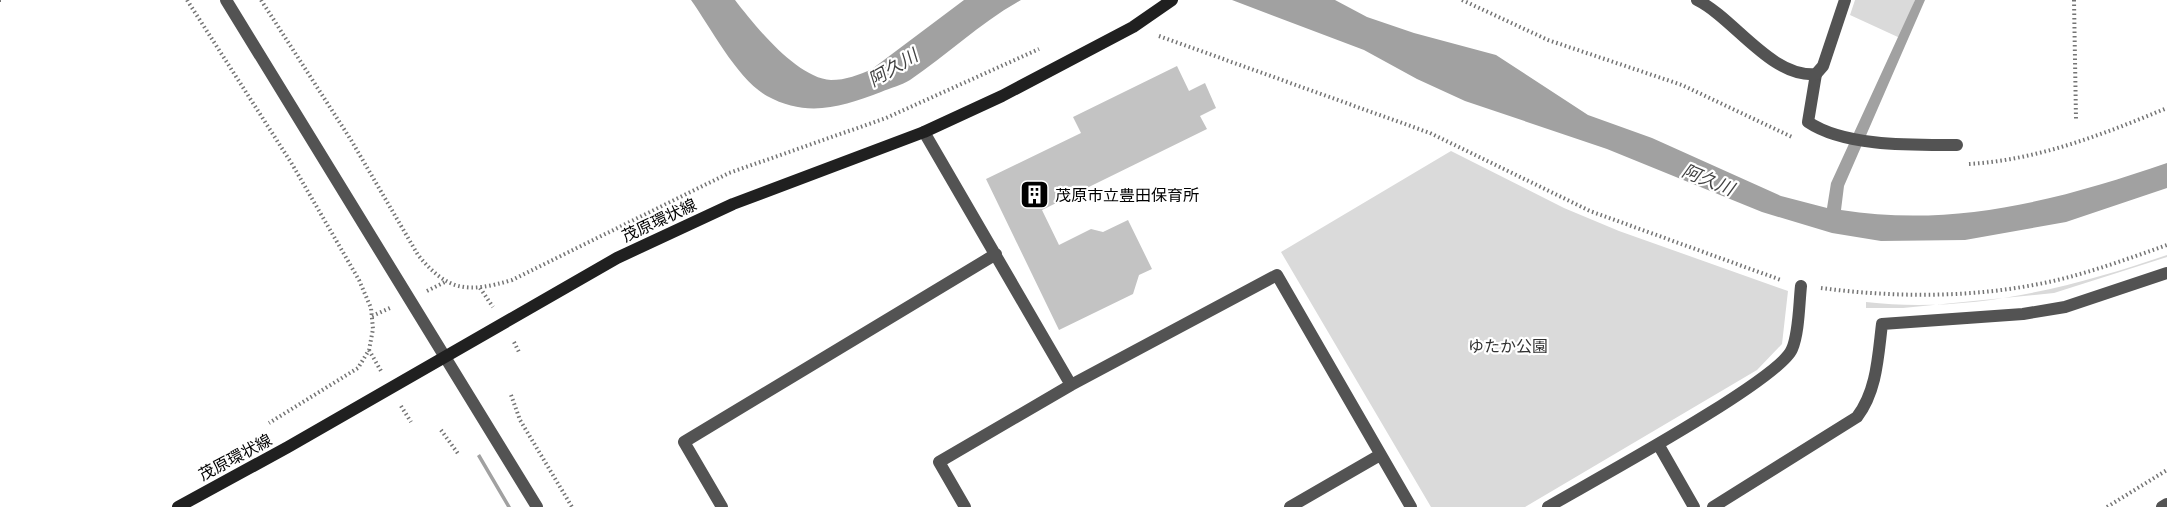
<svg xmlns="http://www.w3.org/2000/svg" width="2167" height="507" font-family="Inter,'Noto Sans JP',sans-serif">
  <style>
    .green { fill: #dadada }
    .water { fill: #a1a1a1 }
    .building { fill: #c3c3c3 }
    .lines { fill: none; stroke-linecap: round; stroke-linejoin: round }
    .path { stroke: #757575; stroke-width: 4; stroke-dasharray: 1.5 3; stroke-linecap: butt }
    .service { stroke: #535353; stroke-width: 12 }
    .minor { stroke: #535353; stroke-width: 12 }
    .tertiary { stroke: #535353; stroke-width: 12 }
    .secondary { stroke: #202020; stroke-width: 12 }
    .labels { text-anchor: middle; stroke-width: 4.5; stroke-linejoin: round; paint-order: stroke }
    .poi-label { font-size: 16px; fill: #000; stroke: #fff; text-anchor: start }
    .street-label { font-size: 16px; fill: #000; stroke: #fff }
    .park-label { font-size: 16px; fill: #313131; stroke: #fff }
    .water-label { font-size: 18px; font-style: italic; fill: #424242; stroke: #fff }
  </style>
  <rect width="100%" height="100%" fill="#fff"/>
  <path class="green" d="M1855,0H1915L1900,38L1850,15Z
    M1451,151L1564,208L1619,231L1788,291L1782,344L1757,370L1525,507H1431L1281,252Z
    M2167,255V257L2054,293L1903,308H1866V302C1968,314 2071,288 2167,255Z"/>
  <path class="water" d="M691,0H735C755,26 797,78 831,80C846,80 859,75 872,69L964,0H1021C981,22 948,54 910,80C902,85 890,88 881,92C842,107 807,118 767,96C737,79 711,28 691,0Z
    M1232,0H1335L1367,17L1414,33L1496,55L1588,115L1652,138L1781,196L1827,208L1831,183L1915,0H1925L1844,186L1841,210C1955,228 2059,200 2167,163V188L2066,222L1965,240L1881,241L1832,233L1762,212L1607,149L1465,101L1417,79L1364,50Z
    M480,454L511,507H507L477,456Z"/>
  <path class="building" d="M1177,66L1189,91L1205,83L1216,108L1200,116L1207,129L1042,210L1059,245L1091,229L1103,232L1128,220L1152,269L1139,275L1133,294L1059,330L986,179L1081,133L1073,117Z"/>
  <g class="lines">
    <path class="path" d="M0,0H1
      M187,0L292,164L359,280L371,308L373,329L369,350L358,368L269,423
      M261,0L351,140L418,255C448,292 468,293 512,280L729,173L886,118L1039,49
      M1462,0L1548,40L1682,85L1792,137
      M2074,0L2076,119
      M1159,36L1430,133L1590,211L1781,280
      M1969,164C2038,160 2104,134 2167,108
      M480,288L493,307
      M1821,288C1897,298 1978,298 2053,281C2092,272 2130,258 2167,245
      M427,291L445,282
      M372,316L390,308
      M514,342L520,354
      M369,350L381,371
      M511,395L520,420L572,507
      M401,406L411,422
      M441,430L459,455
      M2107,507L2167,470"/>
    <path class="service" d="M1816,74L1808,122C1845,147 1913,145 1957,145"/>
    <path class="minor" d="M1697,0C1735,19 1771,78 1816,74L1823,66L1845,0
      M924,132L1071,385
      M1658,444L1694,507
      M722,507L684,442L996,254
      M965,507L939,462L1071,385L1277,275L1411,507
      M1290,507L1380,455
      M1548,507C1587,484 1780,380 1792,349C1799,333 1799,304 1801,286
      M1713,507L1857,417C1877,391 1878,356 1882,324L2023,314L2065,307L2167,273"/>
    <path class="tertiary" d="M226,0L537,507
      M2162,507L2167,504"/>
    <path class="secondary" d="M178,507L288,447L617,258L733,204L924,132L1002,96L1133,27L1172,0"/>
  </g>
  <defs>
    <symbol id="building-square" viewBox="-11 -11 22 22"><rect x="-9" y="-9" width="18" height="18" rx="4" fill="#000" stroke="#fff"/><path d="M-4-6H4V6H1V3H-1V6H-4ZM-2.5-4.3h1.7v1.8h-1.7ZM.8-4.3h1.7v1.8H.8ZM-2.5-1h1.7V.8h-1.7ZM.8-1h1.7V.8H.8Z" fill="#fff"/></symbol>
  </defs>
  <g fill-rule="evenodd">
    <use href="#building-square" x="1018" y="178" width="33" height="33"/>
  </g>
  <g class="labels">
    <g class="poi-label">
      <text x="1055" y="201">茂原市立豊田保育所</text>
    </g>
    <g class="street-label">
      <text transform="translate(659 220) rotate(-25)" y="6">茂原環状線</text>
      <text transform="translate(235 457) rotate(-28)" y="6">茂原環状線</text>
    </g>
    <g class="park-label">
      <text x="1508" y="352">ゆたか公園</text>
    </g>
    <g class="water-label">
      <text transform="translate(893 68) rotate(-31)" y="6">阿久川</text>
      <text transform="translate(1708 180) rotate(22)" y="6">阿久川</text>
    </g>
  </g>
</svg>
